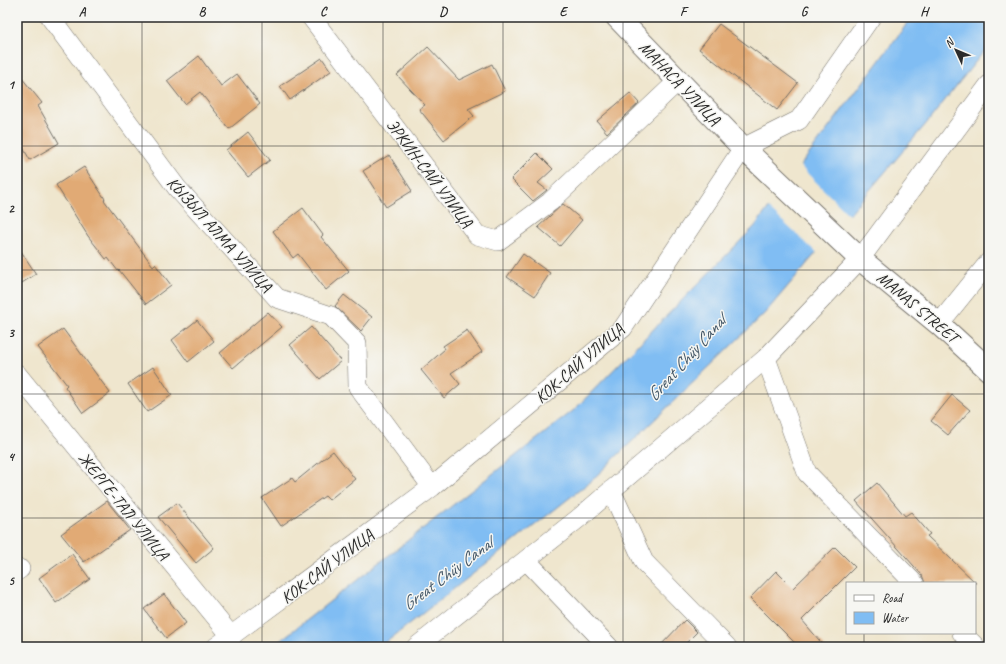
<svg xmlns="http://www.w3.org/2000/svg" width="1006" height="664" font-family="Caveat,sans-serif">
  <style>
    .water { fill: #80bdf3; stroke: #56748f }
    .pier { fill: #efe6ce }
    .building { fill: #e1aa74 }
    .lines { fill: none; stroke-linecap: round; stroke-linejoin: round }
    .street-casing { stroke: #706c64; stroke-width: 20 }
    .secondary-casing { stroke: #706c64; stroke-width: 24 }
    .street { stroke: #fff; stroke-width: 19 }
    .secondary { stroke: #fff; stroke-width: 22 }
    .grid { fill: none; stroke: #2b2b2b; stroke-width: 1; stroke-opacity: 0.55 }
    .labels { text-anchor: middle; stroke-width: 3; stroke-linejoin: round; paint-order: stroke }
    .street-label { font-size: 17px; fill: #2b2b2b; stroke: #f6f6f2 }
    .water-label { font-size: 18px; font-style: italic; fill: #445767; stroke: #f6f6f2 }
    .neatline { fill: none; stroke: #2b2b2b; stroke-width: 1.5 }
    .grid-label { font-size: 13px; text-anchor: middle; font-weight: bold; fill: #2b2b2b }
  </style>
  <rect width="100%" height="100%" fill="#f6f6f2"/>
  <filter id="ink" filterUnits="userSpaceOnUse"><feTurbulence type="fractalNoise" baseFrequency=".025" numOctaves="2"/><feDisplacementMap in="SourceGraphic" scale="8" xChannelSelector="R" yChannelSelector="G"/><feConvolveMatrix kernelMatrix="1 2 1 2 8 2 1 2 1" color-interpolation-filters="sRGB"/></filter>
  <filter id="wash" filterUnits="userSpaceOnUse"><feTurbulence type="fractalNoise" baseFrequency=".012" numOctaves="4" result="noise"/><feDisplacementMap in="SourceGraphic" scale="16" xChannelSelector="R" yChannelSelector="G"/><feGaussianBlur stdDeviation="0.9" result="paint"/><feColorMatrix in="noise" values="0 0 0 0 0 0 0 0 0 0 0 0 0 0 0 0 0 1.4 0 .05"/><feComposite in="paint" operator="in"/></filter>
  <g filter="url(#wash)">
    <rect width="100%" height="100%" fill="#efe6ce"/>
    <path class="water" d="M912,17H989V45L926,124L765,313L591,481L380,647H272L574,410L755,226Z"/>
    <path class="pier" d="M799,165L850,216L818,254L767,207Z"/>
    <g id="blocks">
      <path class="building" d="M719,24L798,83L777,110L699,49Z
        M428,47L459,80L492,64L505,91L468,109L474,116L444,140L419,109L425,105L397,75Z
        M199,56L221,86L237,74L260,104L229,129L200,92L185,104L167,81Z
        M322,58L331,71L290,100L280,86Z
        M17,72L42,103L38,106L59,143L30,160L17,137Z
        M630,93L639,103L607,133L597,121Z
        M248,132L270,160L248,177L226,150Z
        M537,153L553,169L538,183L547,190L533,201L511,179Z
        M389,155L412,191L386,207L363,171Z
        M84,167L105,199L104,200L153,266L155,264L171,285L146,304L119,270L118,271L108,258L106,259L88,236L56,185Z
        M563,204L582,220L560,246L538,227Z
        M303,208L323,235L321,237L349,271L326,290L298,254L293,258L273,231Z
        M17,245L36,274L17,286Z
        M523,254L550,273L535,296L507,277Z
        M344,295L372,317L361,331L335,306Z
        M268,312L282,327L233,368L220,353Z
        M197,320L214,341L188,362L172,340Z
        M311,327L341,361L320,379L290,345Z
        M63,329L110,393L83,413L65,387L67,385L38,347Z
        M467,330L482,352L451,373L460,384L444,398L421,370L445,349L443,346Z
        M153,367L172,395L147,412L128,384Z
        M952,395L970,410L948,435L931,421Z
        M333,451L355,479L329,500L325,496L281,526L262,498L292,478L295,482Z
        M877,483L905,516L911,512L930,534L927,536L976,583H925L922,575L856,501Z
        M107,501L130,530L84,562L61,534Z
        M177,503L214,548L196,563L158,517Z
        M835,547L855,567L802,620L825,647H799L750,598L776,571L793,588Z
        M72,554L90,579L56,603L39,578Z
        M164,594L186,623L166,638L144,609Z
        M685,620L697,632L682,647H659Z"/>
    </g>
  </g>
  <g filter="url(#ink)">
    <use href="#blocks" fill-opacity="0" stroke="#706c64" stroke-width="1"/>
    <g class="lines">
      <defs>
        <path id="street" d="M50,17L177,188L277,298L331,316L357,343L358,387L432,487
          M311,17L477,235L498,241L550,202L678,81
          M939,324L989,262
          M766,358L807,473L914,583
          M17,374L232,637
          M611,490L644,562L727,647
          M526,560L609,647
          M17,571L20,569
          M962,633L976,647
          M216,647L432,487L623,328L743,148L799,120L871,17
          M416,647L579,518L766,358L860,259L989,85"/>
        <path id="secondary" d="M617,17L743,148L860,259L939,324L989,370"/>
      </defs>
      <use href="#street" class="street-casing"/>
      <use href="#secondary" class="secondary-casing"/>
      <use href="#street" class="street"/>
      <use href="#secondary" class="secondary"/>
    </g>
  </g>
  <path class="grid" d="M142,17V647M262,17V647M383,17V647M503,17V647M623,17V647M744,17V647M864,17V583M17,146H989M17,270H989M17,394H989M17,518H989M864,633V647"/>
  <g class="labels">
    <g class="street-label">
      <text transform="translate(680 83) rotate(46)" y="6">МАНАСА УЛИЦА</text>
      <text transform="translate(430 173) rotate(53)" y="6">ЭРКИН-САЙ УЛИЦА</text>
      <text transform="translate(220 234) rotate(48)" y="6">КЫЗЫЛ АЛМА УЛИЦА</text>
      <text transform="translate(918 307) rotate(40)" y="6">MANAS STREET</text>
      <text transform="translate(579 363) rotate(-41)" y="6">КОК-САЙ УЛИЦА</text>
      <text transform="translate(124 506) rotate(51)" y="6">ЖЕРГЕ-ТАЛ УЛИЦА</text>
      <text transform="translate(327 566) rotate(-37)" y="6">КОК-САЙ УЛИЦА</text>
    </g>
    <g class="water-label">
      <text transform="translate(686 358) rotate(-48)" y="6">Great Chüy Canal</text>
      <text transform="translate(447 574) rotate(-37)" y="6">Great Chüy Canal</text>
    </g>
  </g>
  <rect width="1006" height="664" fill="none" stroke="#f6f6f2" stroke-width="44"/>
  <rect x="846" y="582" width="130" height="52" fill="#f6f6f2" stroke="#a5a5a2"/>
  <rect x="854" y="595" width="20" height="6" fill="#ffffff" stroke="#a5a5a2"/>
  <text x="882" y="602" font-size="12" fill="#2b2b2b">Road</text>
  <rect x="854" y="612" width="20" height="12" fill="#80bdf3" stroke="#a5a5a2"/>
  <text x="882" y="622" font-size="12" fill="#2b2b2b">Water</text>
  <g transform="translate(956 50) rotate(314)" stroke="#f6f6f2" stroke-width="3" paint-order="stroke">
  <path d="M0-3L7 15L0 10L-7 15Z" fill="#2b2b2b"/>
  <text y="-6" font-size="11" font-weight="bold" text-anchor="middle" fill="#2b2b2b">N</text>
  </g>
  <rect x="22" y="22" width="962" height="620" class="neatline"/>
  <g class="grid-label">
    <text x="82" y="16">A</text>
    <text x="202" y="16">B</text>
    <text x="323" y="16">C</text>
    <text x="443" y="16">D</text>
    <text x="563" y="16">E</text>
    <text x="683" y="16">F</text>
    <text x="804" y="16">G</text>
    <text x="924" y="16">H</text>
    <text x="11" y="89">1</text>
    <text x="11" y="213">2</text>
    <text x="11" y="337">3</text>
    <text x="11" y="461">4</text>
    <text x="11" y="585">5</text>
  </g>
</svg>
